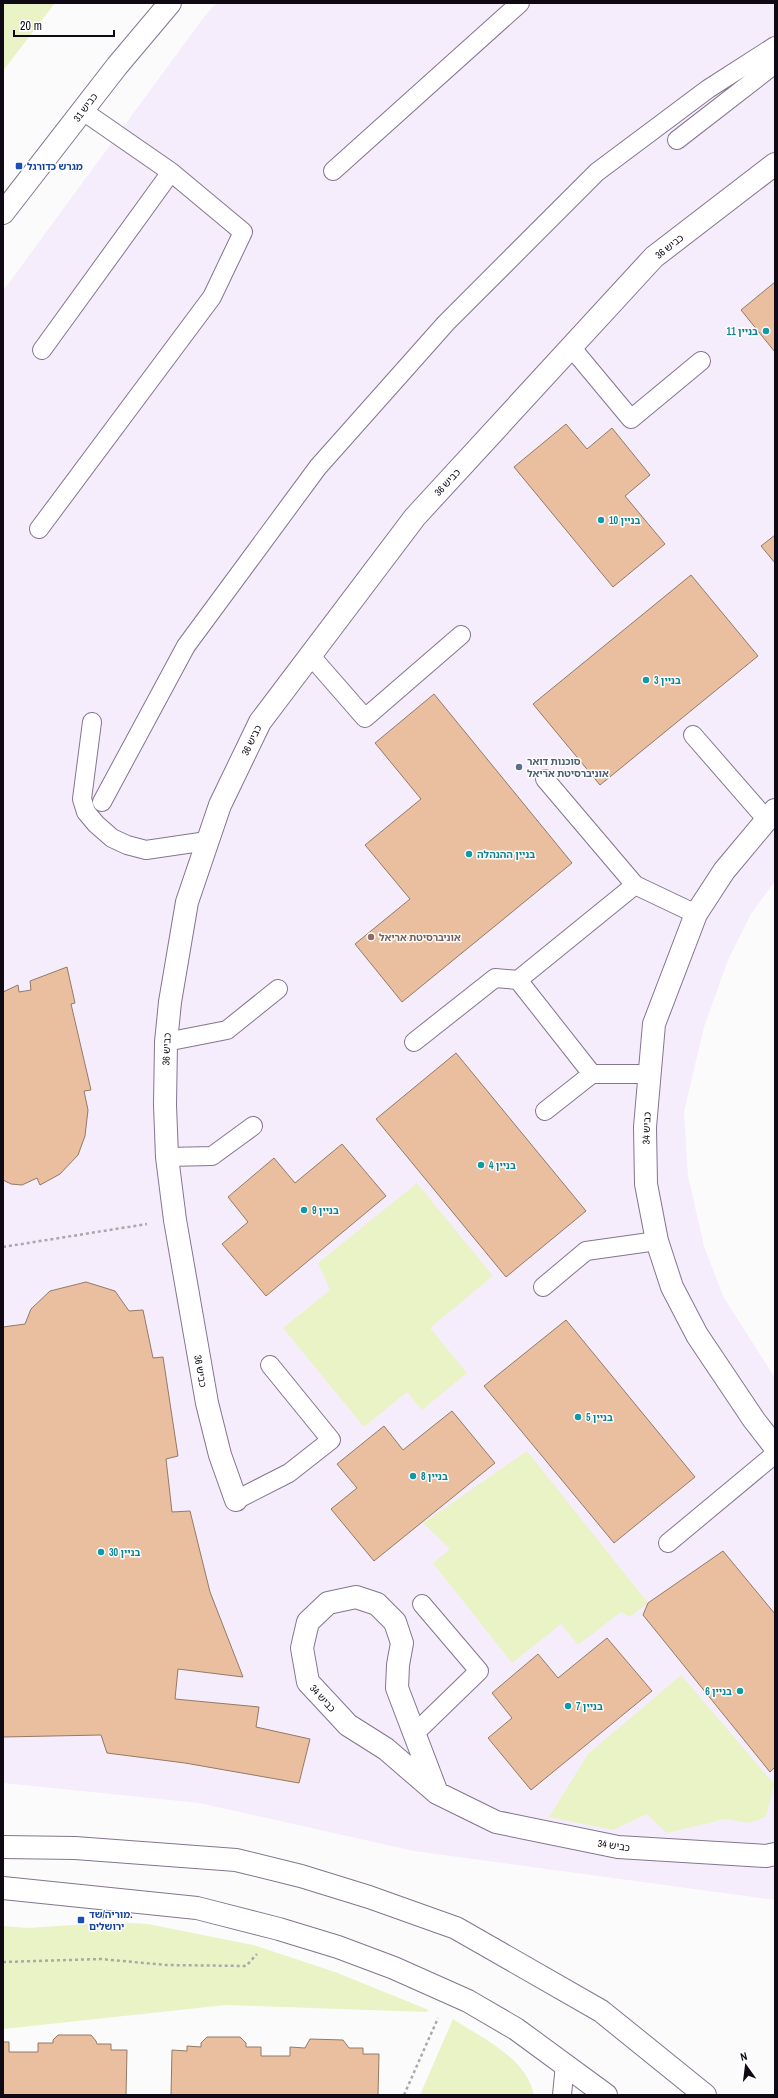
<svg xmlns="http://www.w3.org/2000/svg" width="778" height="2098" font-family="'Archivo Narrow','Noto Sans Hebrew',sans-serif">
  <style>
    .built { fill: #f6edfc }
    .green { fill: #eaf3c6 }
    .building { fill: #eabf9f; stroke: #947965 }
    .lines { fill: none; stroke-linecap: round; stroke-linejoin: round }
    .service-casing { stroke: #847490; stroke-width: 20 }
    .minor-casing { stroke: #847490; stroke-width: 24 }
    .secondary-casing { stroke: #847490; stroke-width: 24 }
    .path { stroke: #aaa8ab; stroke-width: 2.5; stroke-dasharray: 3 3; stroke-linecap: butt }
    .service { stroke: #fff; stroke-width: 18 }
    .minor { stroke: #fff; stroke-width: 22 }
    .secondary { stroke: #fff; stroke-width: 22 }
    .transit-dot { fill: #1a4fb4; stroke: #fff; stroke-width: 1.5 }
    .culture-dot { fill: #0f9aa8; stroke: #fff; stroke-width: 1.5 }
    .service-dot { fill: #5c6f8a; stroke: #fff; stroke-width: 1.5 }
    .education-dot { fill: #8d6e63; stroke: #fff; stroke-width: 1.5 }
    .labels { text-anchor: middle; stroke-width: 3; stroke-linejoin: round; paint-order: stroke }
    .street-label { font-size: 10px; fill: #0f0913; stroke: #fff }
    .transit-label { font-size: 10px; font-weight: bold; fill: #164399; stroke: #fff; text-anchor: start }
    .culture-label { font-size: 10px; font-weight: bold; fill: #0d838f; stroke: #fff; text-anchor: start }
    .service-label { font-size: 10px; font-weight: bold; fill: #4e5e75; stroke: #fff; text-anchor: start }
    .education-label { font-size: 10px; font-weight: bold; fill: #785e54; stroke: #fff; text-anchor: start }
  </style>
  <rect width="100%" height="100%" fill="#fbfbfb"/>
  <path class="built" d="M216,3H775V881L751,914L728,960L704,1027L684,1112L688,1176L704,1246L723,1296L775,1378V1900L414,1851L199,1803L3,1783V291L201,21Z"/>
  <path class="green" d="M3,3H55L3,71Z
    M417,1183L493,1276L430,1328L467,1373L422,1410L407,1392L364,1427L283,1328L330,1290L318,1263Z
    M527,1451L648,1603L630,1617L621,1612L578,1645L561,1624L512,1663L433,1563L450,1549L423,1523Z
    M681,1675L774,1784L766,1817L749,1823L725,1819L667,1833L647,1814L613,1830L549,1817L588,1754Z
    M116,1922L148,1924L253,1945L335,1972L429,2010L426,2012L226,2005L3,2029V1926L28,1928Z
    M453,2019C483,2039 526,2057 534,2095H420Z"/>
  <path class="building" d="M775,282V352L741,310Z
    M566,424L587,449L612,428L650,475L625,496L665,544L613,587L514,467Z
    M775,535V563L761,546Z
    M691,575L758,656L600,785L533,704Z
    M434,694L572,863L402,1002L355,944L410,899L365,845L421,799L375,743Z
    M67,967L75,1003L71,1004L91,1090L84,1091L88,1110L85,1136L78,1155L60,1174L40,1185L37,1178L22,1185L11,1184L3,1180V992L18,985L19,992L31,990L30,981Z
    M456,1053L586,1211L506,1277L376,1119Z
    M342,1144L386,1196L266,1296L222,1244L248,1222L228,1197L274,1158L295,1183Z
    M86,1282L115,1291L129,1311L143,1310L153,1358L163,1357L178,1456L166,1459L172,1512L190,1511L210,1592L243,1677L178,1669L175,1699L259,1707L256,1727L310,1739L299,1783L185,1763L107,1753L101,1735L3,1737V1327L25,1324L31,1309L50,1291Z
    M566,1320L695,1477L614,1543L484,1386Z
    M452,1411L495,1463L374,1561L331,1509L357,1488L337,1464L384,1426L403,1450Z
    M723,1551L775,1614V1767L770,1772L643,1615L648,1603Z
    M607,1638L652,1691L531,1790L488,1738L512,1718L492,1693L538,1654L558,1678Z
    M58,2035H91L96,2041L97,2044H111V2050H127L126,2095H3V2042H9V2052H38V2043H53V2040Z
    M207,2037H240L246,2043V2047H261V2056H290V2047L305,2048L310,2039L343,2040L349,2048H363V2054H379L378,2095H171L172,2050L187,2051V2046L201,2047V2043Z"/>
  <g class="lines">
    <defs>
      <path id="service" d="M677,140L775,64
        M333,171L520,3
        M571,347L631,419L701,361
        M42,350L171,172
        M39,529L212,297L243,232L171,172L83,111
        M310,655L365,718L461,635
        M92,722L82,799L86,812L96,824L112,838L127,845L146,850L207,841
        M693,735L767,820
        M545,779L635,885L696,914
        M102,802L186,646L318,467L446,323L597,172L708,89L775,46
        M518,980L592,1074H649
        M166,1042L227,1030L278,989
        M414,1042L495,978L518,980L635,885
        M545,1111L592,1074
        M167,1157L212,1156L253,1126
        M543,1287L586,1251L657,1241
        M236,1500L289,1473L331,1440L270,1365
        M668,1543L775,1454
        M414,1734L479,1671L422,1604
        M562,2095L565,2064"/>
      <path id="minor" d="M3,213L117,66L170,3
        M775,810L724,871L696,914L654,1024L645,1127L646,1184L657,1241L672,1287L697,1335L754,1420L775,1447
        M236,1500L220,1455L207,1403L175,1220L167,1157L165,1105L166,1042L170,1002L187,902L220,805L260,722L415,517L654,257L775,164
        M437,1793L397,1688L398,1665L402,1643L395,1622L377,1604L356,1597L328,1603L308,1622L304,1639L302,1648L308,1682L348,1725L386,1749L437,1793L496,1822L618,1847L766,1856L775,1854"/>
      <path id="secondary" d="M3,1847L75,1848L236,1860L301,1876L369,1897L456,1928L601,2011L705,2095
        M3,1888L197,1908L279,1929L338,1947L394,1968L468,2001L516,2029L606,2095"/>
    </defs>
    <use href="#service" class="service-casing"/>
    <use href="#minor" class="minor-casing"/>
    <use href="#secondary" class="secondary-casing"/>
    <path class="path" d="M3,1247L147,1224
      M3,1962L101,1959L166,1965L246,1966L257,1954
      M404,2095L438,2018"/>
    <use href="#service" class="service"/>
    <use href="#minor" class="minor"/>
    <use href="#secondary" class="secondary"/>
  </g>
  <g class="transit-dot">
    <rect x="15" y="162" width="8" height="8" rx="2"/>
    <rect x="77" y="1916" width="8" height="8" rx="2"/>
  </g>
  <g class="culture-dot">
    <circle cx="766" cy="331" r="4"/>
    <circle cx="601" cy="520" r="4"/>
    <circle cx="646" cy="680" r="4"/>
    <circle cx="469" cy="854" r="4"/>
    <circle cx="481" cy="1165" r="4"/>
    <circle cx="304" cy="1210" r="4"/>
    <circle cx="578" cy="1417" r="4"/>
    <circle cx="413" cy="1476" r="4"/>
    <circle cx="101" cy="1552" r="4"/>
    <circle cx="740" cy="1691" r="4"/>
    <circle cx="568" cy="1706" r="4"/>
  </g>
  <circle class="service-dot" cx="519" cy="767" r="4"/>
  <circle class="education-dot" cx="371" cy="937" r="4"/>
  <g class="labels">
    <g class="street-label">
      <text transform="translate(85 107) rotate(-53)" y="4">כביש 31</text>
      <text transform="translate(669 246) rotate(-38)" y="4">כביש 36</text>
      <text transform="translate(447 482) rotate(-47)" y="4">כביש 36</text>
      <text transform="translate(251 740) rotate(-64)" y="4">כביש 36</text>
      <text transform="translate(166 1049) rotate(-87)" y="4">כביש 36</text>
      <text transform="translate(646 1128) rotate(-88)" y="4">כביש 34</text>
      <text transform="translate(201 1371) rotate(80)" y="4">כביש 36</text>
      <text transform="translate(323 1698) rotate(48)" y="4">כביש 34</text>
      <text transform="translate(614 1845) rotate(9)" y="4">כביש 34</text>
    </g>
    <g class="transit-label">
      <text x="27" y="170">מגרש כדורגל</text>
      <text x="89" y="1918">מוריה/שד.<tspan x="89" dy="12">ירושלים</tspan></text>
    </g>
    <g class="culture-label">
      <text x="758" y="335" text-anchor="end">בניין 11</text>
      <text x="609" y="524">בניין 10</text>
      <text x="654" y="684">בניין 3</text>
      <text x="477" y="858">בניין ההנהלה</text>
      <text x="489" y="1169">בניין 4</text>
      <text x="312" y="1214">בניין 9</text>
      <text x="586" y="1421">בניין 5</text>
      <text x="421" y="1480">בניין 8</text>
      <text x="109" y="1556">בניין 30</text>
      <text x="732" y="1695" text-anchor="end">בניין 6</text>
      <text x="576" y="1710">בניין 7</text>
    </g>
    <g class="service-label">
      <text x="527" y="765">סוכנות דואר<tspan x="527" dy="12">אוניברסיטת אריאל</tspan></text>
    </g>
    <g class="education-label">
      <text x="379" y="941">אוניברסיטת אריאל</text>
    </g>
  </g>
  <rect width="778" height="2098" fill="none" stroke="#0f0913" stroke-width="8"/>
  <g transform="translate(746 2066) rotate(346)" stroke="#ffffff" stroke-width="3" paint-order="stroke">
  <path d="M0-3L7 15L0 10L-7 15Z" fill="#0f0913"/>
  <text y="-6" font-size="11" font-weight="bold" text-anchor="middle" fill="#0f0913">N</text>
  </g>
  <path d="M14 30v6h100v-6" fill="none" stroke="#0f0913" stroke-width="2"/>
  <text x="20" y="30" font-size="12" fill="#0f0913" stroke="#ffffff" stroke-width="3" paint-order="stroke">20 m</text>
</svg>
